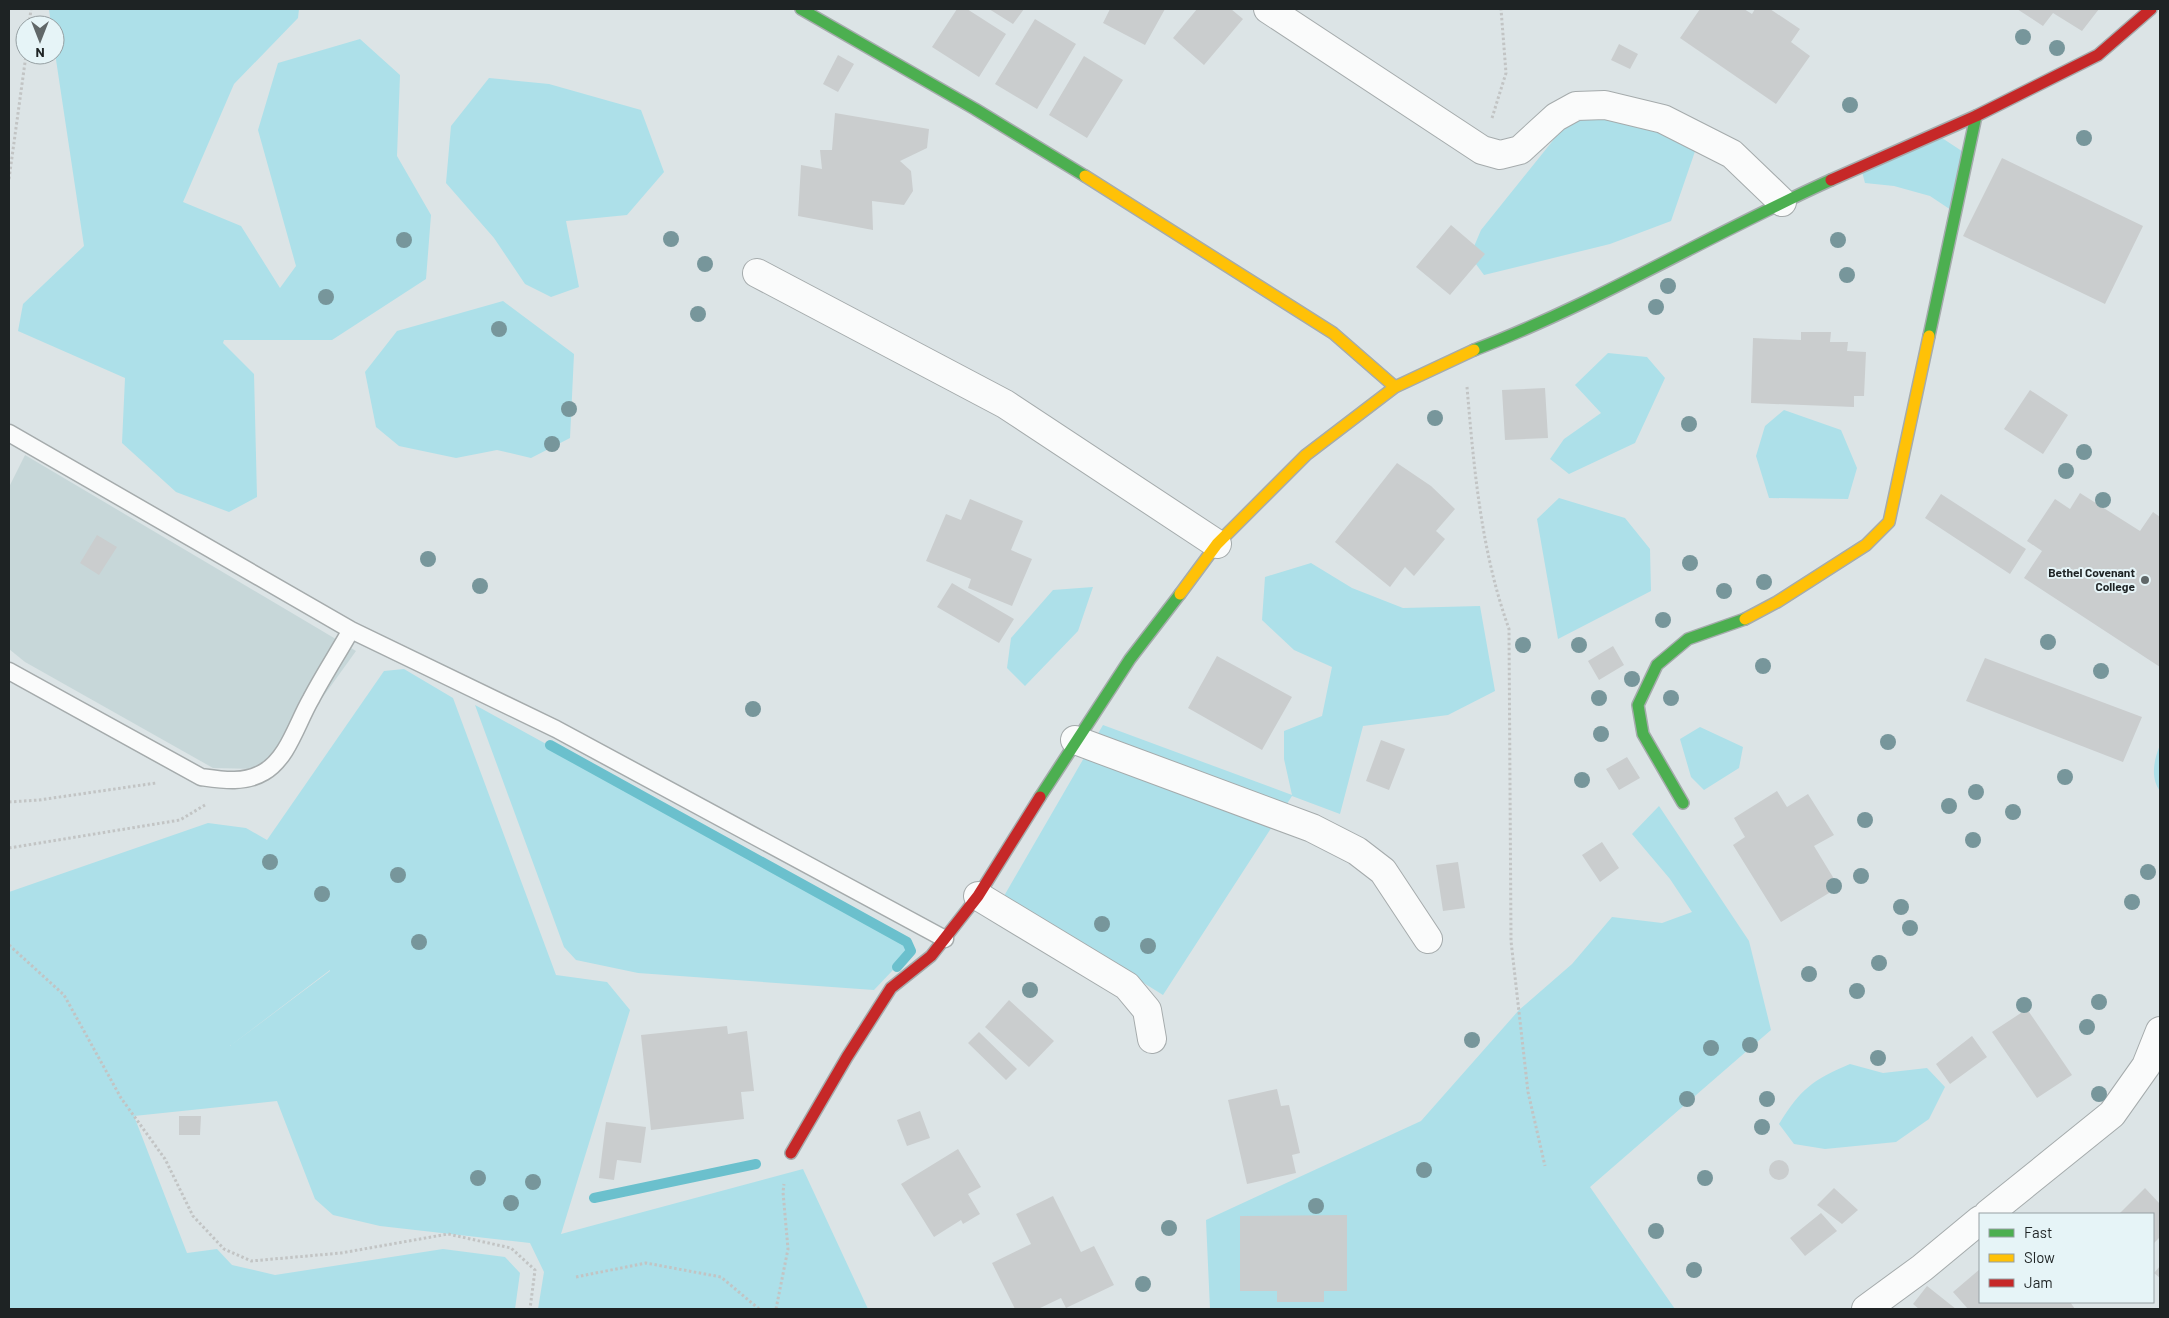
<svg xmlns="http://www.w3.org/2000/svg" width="2169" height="1318" font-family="Barlow,sans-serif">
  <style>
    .built { fill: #c7d7d9 }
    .green { fill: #ade0e9; fill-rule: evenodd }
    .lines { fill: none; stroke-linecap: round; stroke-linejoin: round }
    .stream { stroke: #6bc0cd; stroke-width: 10 }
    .building { fill: #cacdce }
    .lane-casing { stroke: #a5abac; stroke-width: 19 }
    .street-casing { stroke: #a5abac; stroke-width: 30 }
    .fast-casing { stroke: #a5abac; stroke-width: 14 }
    .slow-casing { stroke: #a5abac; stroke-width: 14 }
    .jam-casing { stroke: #a5abac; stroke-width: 14 }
    .path { stroke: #c2c4c4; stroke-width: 3; stroke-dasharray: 2.5 2.5; stroke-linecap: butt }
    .lane { stroke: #fafbfb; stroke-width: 16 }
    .street { stroke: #fafbfb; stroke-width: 28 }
    .fast { stroke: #4caf50; stroke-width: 11 }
    .slow { stroke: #ffc107; stroke-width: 11 }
    .jam { stroke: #c62828; stroke-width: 11 }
    .tree { fill: #77969b }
    .poi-dot { fill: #606768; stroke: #e6f4f7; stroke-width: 2 }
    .labels { text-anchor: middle; stroke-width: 4; stroke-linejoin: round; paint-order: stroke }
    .poi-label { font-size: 12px; font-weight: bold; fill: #1e2324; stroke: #e6f4f7; text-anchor: end }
  </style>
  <rect width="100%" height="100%" fill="#dce4e6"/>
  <path class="built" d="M25,455L356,651L281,755L258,769L213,768L25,662L9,649V487Z"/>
  <path class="green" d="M49,9H299L298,18L234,84L183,202L241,226L280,288L296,266L258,130L278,63L360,39L400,75L397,156L431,215L426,279L332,340H224L223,343L254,374L257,497L229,512L176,492L122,443L125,378L18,331L23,304L84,246L55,53V25H51Z
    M489,78L549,84L641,110L664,172L627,215L566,221L579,287L551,297L525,284L494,238L446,183L451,126Z
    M1657,104L1701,134L1671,221L1610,244L1484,275L1470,256L1481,230L1567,123Z
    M1942,138L1974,159L1954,212L1930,196L1894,186L1865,183L1861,168Z
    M503,301L574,354L570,438L531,458L497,450L456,458L399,446L376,427L365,372L397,331Z
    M1608,353L1647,357L1665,378L1635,443L1569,474L1550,459L1564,439L1601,413L1575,385Z
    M1784,410L1841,430L1857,468L1848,499L1769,498L1756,456L1765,426Z
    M1559,498L1625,518L1650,549L1651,591L1558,639L1537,519Z
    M1311,563L1352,588L1403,608L1480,606L1495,691L1448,715L1363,726L1340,814L1292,796L1163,995L1004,896L1103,725L1292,795L1284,759V731L1322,716L1332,667L1294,650L1262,620L1265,577Z
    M1093,587L1078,631L1025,686L1007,668L1011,638L1053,590Z
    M404,669L453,698L556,975L607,982L630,1010L561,1234L803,1169L868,1309H538L544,1272L530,1243L380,1226L333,1215L315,1199L277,1101L134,1116L187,1253L217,1249L232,1265L275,1275L443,1249L505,1257L520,1273L515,1309H9V892L208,823L246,828L267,840L384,671ZM330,970V971L230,1046Z
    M475,705L907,942L911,951L874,990L638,973L576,960L564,947Z
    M1700,727L1743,747L1739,768L1704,790L1691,777L1680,739Z
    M2160,745V791C2150,778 2154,759 2160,745Z
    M1659,806L1749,941L1771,1030L1590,1187L1675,1309H1210L1206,1220L1421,1121L1519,1010L1572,964L1612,917L1662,923L1692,912L1670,879L1632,834Z
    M1850,1064L1883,1073L1927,1068L1945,1087L1929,1119L1896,1142L1825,1149L1794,1144L1779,1124C1801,1089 1812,1080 1850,1064Z"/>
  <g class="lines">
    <path class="stream" d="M550,745L907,942L911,951L897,967
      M594,1198L756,1164"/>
  </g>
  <path class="building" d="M957,9H967L1006,34L979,77L932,47Z
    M989,9H1024L1013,24Z
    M1110,9H1165L1145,45L1103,23Z
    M1197,9H1231L1243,19L1204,65L1173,38Z
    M1700,9H1744L1752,14L1755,9H1770L1800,29L1791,42L1810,56L1776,104L1680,38Z
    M2017,9H2099L2082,31L2053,13L2043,26Z
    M1035,19L1076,44L1037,109L995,84Z
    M1619,44L1638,54L1630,69L1611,60Z
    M838,55L854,64L838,92L823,84Z
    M1084,56L1123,80L1087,138L1049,115Z
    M835,113L929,129L927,148L900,161L911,171L913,191L904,205L872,201L873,230L798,216L801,165L822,169L820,150H832Z
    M2002,158L2143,226L2105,304L1963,236Z
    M1451,225L1485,254L1450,295L1416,267Z
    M1801,332H1831L1830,342H1848L1847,351L1866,352L1864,396H1854V407L1751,403L1753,338L1801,340Z
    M1545,388L1548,438L1505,440L1502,390Z
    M2030,390L2068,415L2043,454L2004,429Z
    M1397,463L1431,486L1455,509L1436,531L1445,539L1414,576L1405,567L1390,587L1335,542Z
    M2080,493L2140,531L2153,512L2160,517V667L2024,578L2042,551L2027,541L2055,499L2070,509Z
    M1941,494L2026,549L2010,574L1925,518Z
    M970,499L1023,521L1011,550L1032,559L1012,606L968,588L971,579L926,561L946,514L961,520Z
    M97,535L117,547L99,575L80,563Z
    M952,583L1014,619L999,643L937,607Z
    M1613,646L1624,665L1599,680L1588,661Z
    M1217,656L1292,697L1262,750L1188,708Z
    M1985,658L2142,717L2123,762L1966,701Z
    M1381,740L1405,749L1389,790L1366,781Z
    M1627,757L1640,778L1619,790L1606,769Z
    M1777,791L1787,807L1808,794L1834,835L1814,846L1839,887L1781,922L1733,845L1745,837L1734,818Z
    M1602,842L1619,868L1600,882L1582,855Z
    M1458,862L1465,908L1443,911L1436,865Z
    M1009,1000L1054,1041L1029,1067L985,1027Z
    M2027,1009L2072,1075L2037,1098L1992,1032Z
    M727,1026L728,1034L747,1031L754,1091L741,1092L744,1119L651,1130L641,1035Z
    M979,1032L1017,1069L1006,1080L968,1043Z
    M1972,1036L1987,1057L1950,1084L1936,1064Z
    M1277,1089L1281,1106L1289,1105L1300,1153L1292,1155L1296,1173L1247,1184L1228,1100Z
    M920,1111L930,1138L907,1146L897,1120Z
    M179,1116H201L200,1135H179Z
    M606,1122L646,1127L641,1163L617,1160L614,1180L599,1178Z
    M958,1149L981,1187L968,1194L980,1214L963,1224L961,1220L934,1237L901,1184Z
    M1769 1170a10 10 0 1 1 20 0a10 10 0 1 1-20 0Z
    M1834,1188L1858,1210L1842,1224L1817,1205Z
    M2145,1188L2160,1204V1237L2153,1244V1214H2119Z
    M1053,1196L1081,1252L1094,1246L1114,1285L1066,1308L1061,1298L1038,1309H1015L992,1263L1031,1244L1016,1214Z
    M1821,1213L1837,1231L1805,1256L1790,1238Z
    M1347,1215V1291H1324V1302H1277V1291H1240V1216Z
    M2160,1266V1278L2154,1273Z
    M1980,1269V1302H2070L2075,1309H1968L1953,1292Z
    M1927,1286L1956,1309H1919L1913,1304Z"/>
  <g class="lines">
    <defs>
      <path id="lane" d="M9,433L351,630L556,729L945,939
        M9,671L201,777C222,780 244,784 264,772C288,758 297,723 311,699C323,676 338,653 351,630"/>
      <path id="street" d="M1268,9L1482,150L1500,155L1520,150L1556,117L1576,106L1605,105L1663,119L1732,154L1782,202
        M757,273L1005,404L1217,544
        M1075,740L1312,828L1357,851L1383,871L1428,939
        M978,896L1127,986L1147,1010L1152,1039
        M1988,1214L2112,1114L2146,1066L2160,1031
        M1866,1309L1922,1268L1980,1220"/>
      <path id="fast" d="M801,9L975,109L1085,176
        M1929,336L1976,116
        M1474,350C1597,303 1711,234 1831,180
        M1040,797L1130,659L1180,594
        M1683,803L1643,734L1638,705L1657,665L1688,639L1745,619"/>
      <path id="slow" d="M1085,176L1333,333L1395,387
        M1180,594L1217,544L1306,455L1395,387L1474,350
        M1745,619L1777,602L1866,545L1889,522L1929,336"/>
      <path id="jam" d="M1831,180L1976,116L2098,55L2151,9
        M791,1153L847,1057L891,988L931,956L978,896L1040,797"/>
    </defs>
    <use href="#lane" class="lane-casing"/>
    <use href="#street" class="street-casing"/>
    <use href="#fast" class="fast-casing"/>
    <use href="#slow" class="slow-casing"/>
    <use href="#jam" class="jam-casing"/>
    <path class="path" d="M29,25L31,9
      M1492,118L1506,73L1501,9
      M9,179L26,55
      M1467,387C1474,469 1481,551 1509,629L1511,941L1528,1092L1545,1166
      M9,802L39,800L156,783
      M9,848L180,820L205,805
      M9,945L64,995L121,1098L165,1159L193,1216L224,1249L251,1261L341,1253L448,1234L511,1248L535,1270L530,1309
      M576,1277L646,1263L721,1277L759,1309
      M776,1309L788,1249L783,1192L784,1184"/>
    <use href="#lane" class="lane"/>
    <use href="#street" class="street"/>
    <use href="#fast" class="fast"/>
    <use href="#slow" class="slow"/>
    <use href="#jam" class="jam"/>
  </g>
  <g class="tree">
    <circle cx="2023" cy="37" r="8"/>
    <circle cx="2057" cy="48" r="8"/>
    <circle cx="1850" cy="105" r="8"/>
    <circle cx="2084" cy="138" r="8"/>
    <circle cx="671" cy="239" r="8"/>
    <circle cx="404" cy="240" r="8"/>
    <circle cx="1838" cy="240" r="8"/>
    <circle cx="705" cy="264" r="8"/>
    <circle cx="1847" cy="275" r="8"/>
    <circle cx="1668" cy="286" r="8"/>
    <circle cx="326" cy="297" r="8"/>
    <circle cx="1656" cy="307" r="8"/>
    <circle cx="698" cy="314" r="8"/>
    <circle cx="499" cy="329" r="8"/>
    <circle cx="569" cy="409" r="8"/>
    <circle cx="1435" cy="418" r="8"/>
    <circle cx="1689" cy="424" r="8"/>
    <circle cx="552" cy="444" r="8"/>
    <circle cx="2084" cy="452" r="8"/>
    <circle cx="2066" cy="471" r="8"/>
    <circle cx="2103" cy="500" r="8"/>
    <circle cx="428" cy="559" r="8"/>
    <circle cx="1690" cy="563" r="8"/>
    <circle cx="1764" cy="582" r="8"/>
    <circle cx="480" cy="586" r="8"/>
    <circle cx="1724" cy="591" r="8"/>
    <circle cx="1663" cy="620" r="8"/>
    <circle cx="2048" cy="642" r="8"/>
    <circle cx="1523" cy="645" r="8"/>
    <circle cx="1579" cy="645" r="8"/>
    <circle cx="1763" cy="666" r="8"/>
    <circle cx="2101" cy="671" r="8"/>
    <circle cx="1632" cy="679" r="8"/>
    <circle cx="1599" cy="698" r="8"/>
    <circle cx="1671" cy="698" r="8"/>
    <circle cx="753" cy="709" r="8"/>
    <circle cx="1601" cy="734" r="8"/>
    <circle cx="1888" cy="742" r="8"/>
    <circle cx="2065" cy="777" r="8"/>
    <circle cx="1582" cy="780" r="8"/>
    <circle cx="1976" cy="792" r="8"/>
    <circle cx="1949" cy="806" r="8"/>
    <circle cx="2013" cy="812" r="8"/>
    <circle cx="1865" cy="820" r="8"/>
    <circle cx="1973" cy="840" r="8"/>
    <circle cx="270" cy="862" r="8"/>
    <circle cx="2148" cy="872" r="8"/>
    <circle cx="398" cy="875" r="8"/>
    <circle cx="1861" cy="876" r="8"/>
    <circle cx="1834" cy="886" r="8"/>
    <circle cx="322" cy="894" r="8"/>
    <circle cx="2132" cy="902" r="8"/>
    <circle cx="1901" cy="907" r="8"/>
    <circle cx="1102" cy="924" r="8"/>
    <circle cx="1910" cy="928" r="8"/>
    <circle cx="419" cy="942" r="8"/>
    <circle cx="1148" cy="946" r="8"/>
    <circle cx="1879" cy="963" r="8"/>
    <circle cx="1809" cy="974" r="8"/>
    <circle cx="1030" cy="990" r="8"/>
    <circle cx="1857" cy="991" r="8"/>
    <circle cx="2099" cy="1002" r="8"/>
    <circle cx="2024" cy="1005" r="8"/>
    <circle cx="2087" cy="1027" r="8"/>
    <circle cx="1472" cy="1040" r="8"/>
    <circle cx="1750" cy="1045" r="8"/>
    <circle cx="1711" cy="1048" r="8"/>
    <circle cx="1878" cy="1058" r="8"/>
    <circle cx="2099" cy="1094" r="8"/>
    <circle cx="1687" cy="1099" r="8"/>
    <circle cx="1767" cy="1099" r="8"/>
    <circle cx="1762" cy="1127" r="8"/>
    <circle cx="1424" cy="1170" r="8"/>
    <circle cx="478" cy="1178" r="8"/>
    <circle cx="1705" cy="1178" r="8"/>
    <circle cx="533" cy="1182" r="8"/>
    <circle cx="511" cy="1203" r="8"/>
    <circle cx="1316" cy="1206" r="8"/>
    <circle cx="1169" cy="1228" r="8"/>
    <circle cx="1656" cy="1231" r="8"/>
    <circle cx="1694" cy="1270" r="8"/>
    <circle cx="1143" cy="1284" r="8"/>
  </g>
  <circle class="poi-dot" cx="2145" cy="580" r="5"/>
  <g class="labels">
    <g class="poi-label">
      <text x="2135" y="577">Bethel Covenant<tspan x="2135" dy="14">College</tspan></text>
    </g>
  </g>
  <rect width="2169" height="1318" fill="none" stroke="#1e2324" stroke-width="20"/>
  <rect x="1979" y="1213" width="175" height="90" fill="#e6f4f7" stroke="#96a0a3"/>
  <rect x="1989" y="1229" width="25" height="8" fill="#4caf50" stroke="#96a0a3"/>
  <text x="2024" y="1238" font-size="15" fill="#1e2324">Fast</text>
  <rect x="1989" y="1254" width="25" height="8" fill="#ffc107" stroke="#96a0a3"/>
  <text x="2024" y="1263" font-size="15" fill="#1e2324">Slow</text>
  <rect x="1989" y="1279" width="25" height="8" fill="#c62828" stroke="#96a0a3"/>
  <text x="2024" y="1288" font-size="15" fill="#1e2324">Jam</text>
  <g transform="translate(40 40) rotate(180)"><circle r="24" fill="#e6f4f7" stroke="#96a0a3"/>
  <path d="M0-4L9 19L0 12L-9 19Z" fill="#606768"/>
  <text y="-8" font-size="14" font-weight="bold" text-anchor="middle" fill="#1e2324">N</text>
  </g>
</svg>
